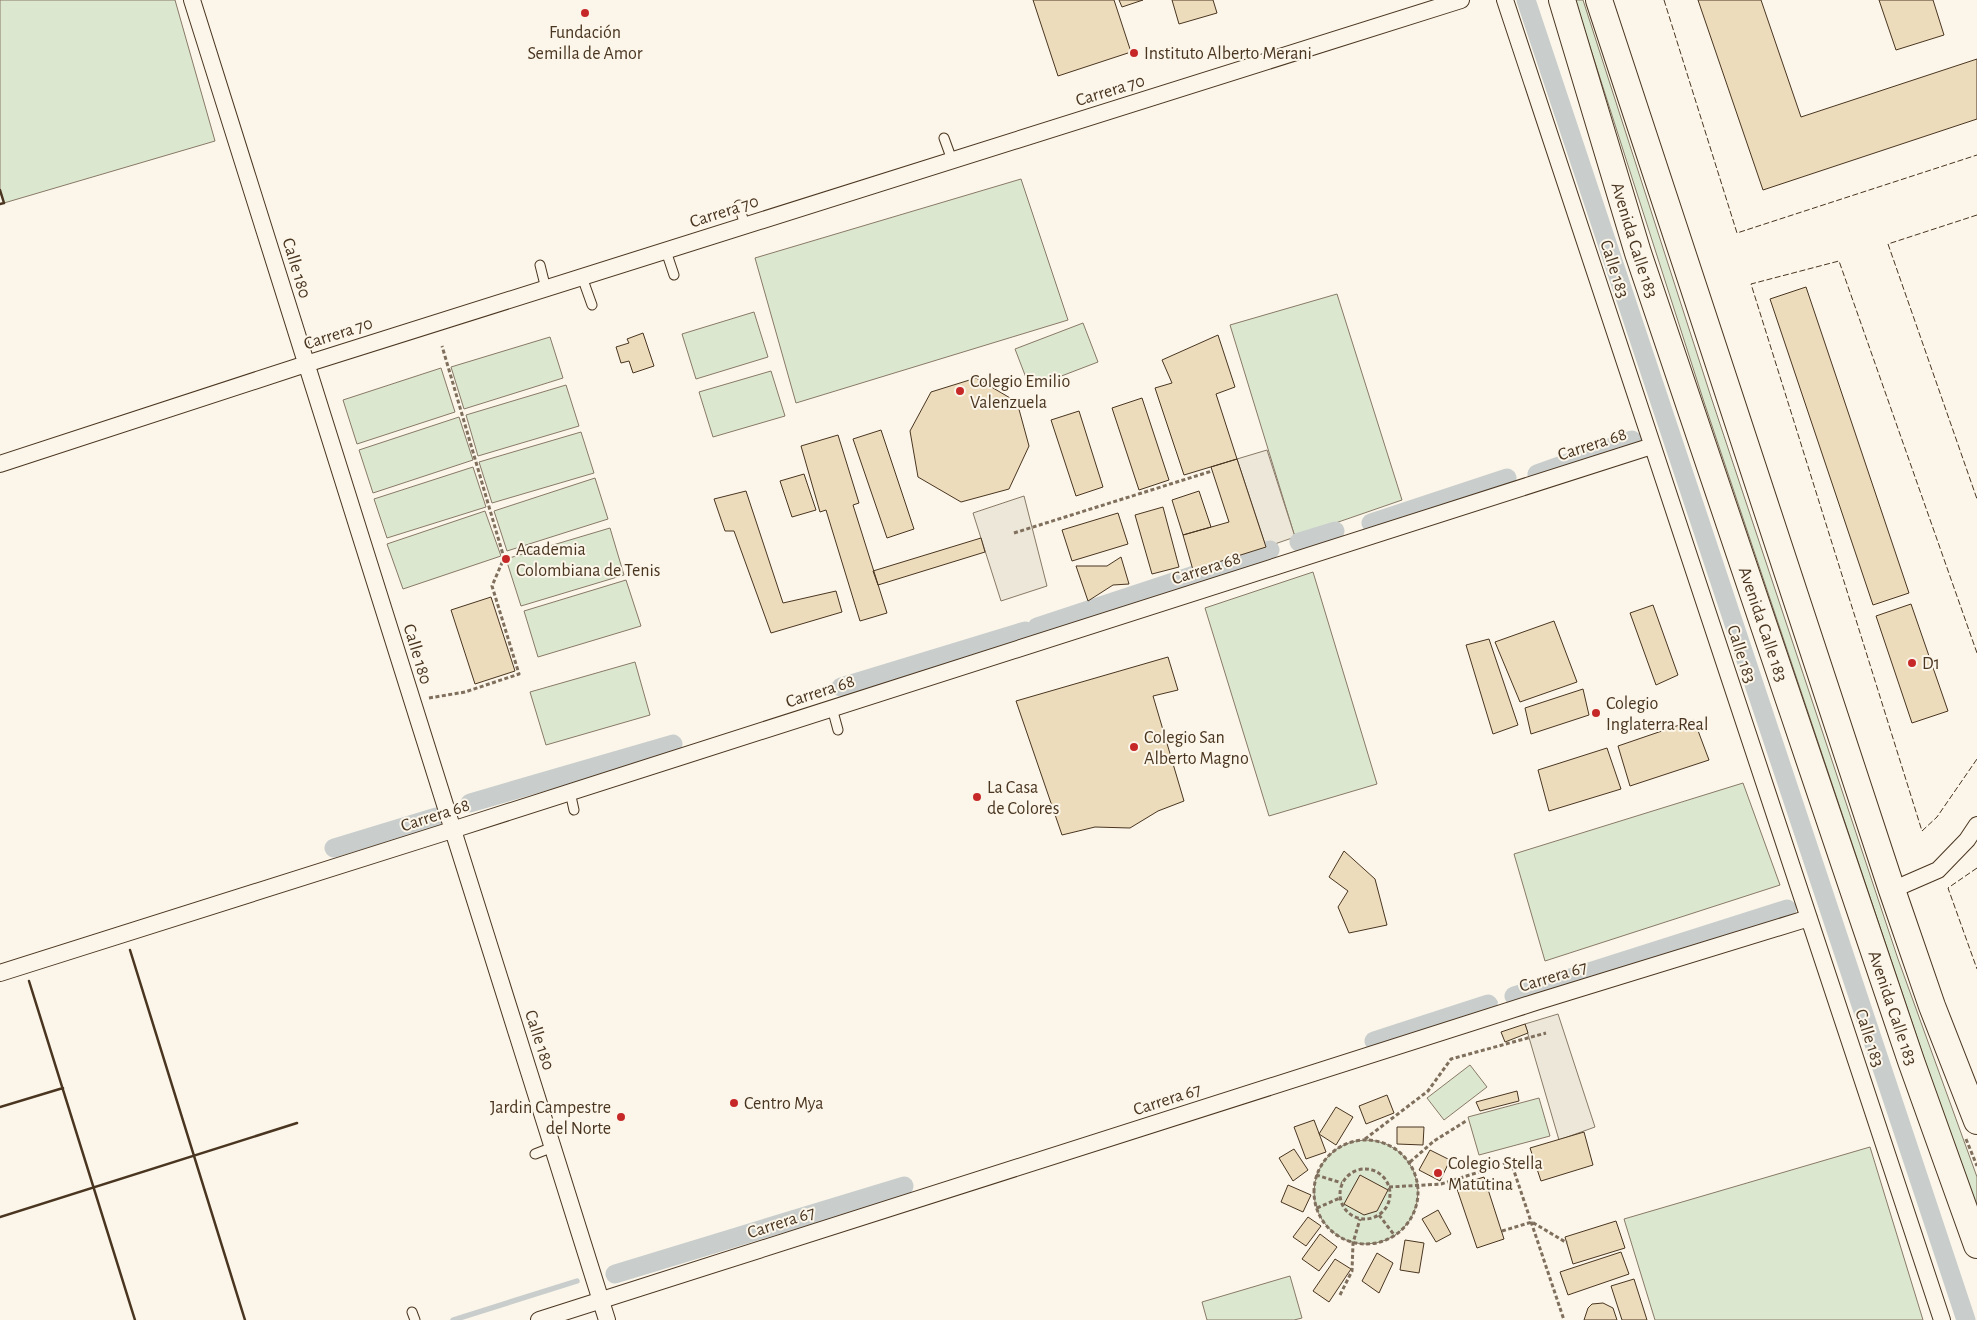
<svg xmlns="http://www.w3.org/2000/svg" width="1977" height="1320" font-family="'Alegreya Sans',sans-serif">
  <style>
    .green { fill: #dce7d0; stroke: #887966 }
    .parking { fill: #ede7d9; stroke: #887966 }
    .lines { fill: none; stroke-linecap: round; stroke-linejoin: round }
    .stream { stroke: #c9cecd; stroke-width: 5.5 }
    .canal { stroke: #c9cecd; stroke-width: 19 }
    .building { fill: #ecdcbc; stroke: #4a3520 }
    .lane-casing { stroke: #4a3520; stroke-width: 11 }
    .street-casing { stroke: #4a3520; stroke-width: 18 }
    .primary-casing { stroke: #4a3520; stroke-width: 28 }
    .path { stroke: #7f6f5c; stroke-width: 3; stroke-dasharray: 4 2.5; stroke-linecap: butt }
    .lane { stroke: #fbf6e9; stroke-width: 9 }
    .street { stroke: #fbf6e9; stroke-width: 16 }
    .primary { stroke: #fbf6e9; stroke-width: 26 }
    .fence { stroke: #4a3520; stroke-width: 1; stroke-dasharray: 6 2.5; stroke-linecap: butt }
    .wall { stroke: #4a3520; stroke-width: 2.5 }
    .poi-dot { fill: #c62828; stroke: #fbf6e9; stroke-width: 2 }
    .labels { text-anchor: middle; stroke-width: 4; stroke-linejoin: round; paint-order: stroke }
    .poi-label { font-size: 18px; fill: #4a3520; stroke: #fbf6e9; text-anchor: start }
    .street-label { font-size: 18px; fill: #4a3520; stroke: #fbf6e9 }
  </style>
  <rect width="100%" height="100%" fill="#fbf6e9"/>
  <path class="green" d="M0,0H175L215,141L4,203L0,190Z
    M1575,0H1583L1711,397L1898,959L1977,1177V1210L1933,1085L1703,399Z
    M1021,179L1068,320L796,403L755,258Z
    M1337,294L1402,500L1295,537L1230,325Z
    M754,312L768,357L696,379L682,334Z
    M1083,323L1098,362L1030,388L1015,349Z
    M550,337L563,378L464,409L451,367Z
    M441,368L455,412L357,444L343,400Z
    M771,371L785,416L713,437L699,392Z
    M566,385L579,426L478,456L466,415Z
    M459,417L473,460L373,493L359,450Z
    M581,432L594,473L492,503L479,462Z
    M473,467L486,507L387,538L374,499Z
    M595,478L608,519L507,551L494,511Z
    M485,511L501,556L403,589L387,544Z
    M610,528L624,575L521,606L506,559Z
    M1313,572L1377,784L1269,816L1205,608Z
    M626,580L641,626L538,657L524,611Z
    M635,662L650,715L546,745L530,692Z
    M1743,783L1780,885L1545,961L1514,854Z
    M1470,1065L1487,1087L1444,1120L1427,1098Z
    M1539,1098L1550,1136L1479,1155L1468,1117Z
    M1314 1192a52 52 0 1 1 104 0a52 52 0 1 1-104 0Z
    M1870,1147L1923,1320H1655L1624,1219Z
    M1290,1276L1302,1318L1294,1320H1207L1202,1302Z"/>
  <path class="parking" d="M1267,450L1295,537L1266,547L1237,459Z
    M1024,496L1047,586L1001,601L973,513Z
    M1558,1014L1595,1127L1559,1140L1525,1024Z"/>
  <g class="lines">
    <path class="stream" d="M1488,1004L1495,1002
      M453,1320L577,1281"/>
    <path class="canal" d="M1526,0L1966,1320
      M1537,474L1632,440
      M1371,523L1507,478
      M1299,542L1335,531
      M1037,627L1270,550
      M841,687L1025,631
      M470,803L673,744
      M334,848L436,817
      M1514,996L1787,909
      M1374,1041L1488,1004
      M615,1274L904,1186"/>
  </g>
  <path class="building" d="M1033,0H1114L1131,52L1058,76Z
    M1119,0H1143L1122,7Z
    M1172,0H1213L1217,13L1179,24Z
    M1698,0H1761L1801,117L1977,59V119L1763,190Z
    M1879,0H1933L1944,35L1896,50Z
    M1806,287L1909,593L1873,605L1770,299Z
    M643,333L654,366L633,373L629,361L621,363L616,347L629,343L627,339Z
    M1218,335L1235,387L1216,394L1237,459L1184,475L1155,388L1172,383L1162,360Z
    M976,378L1017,402L1029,446L1009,489L961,502L918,477L910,431L931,392Z
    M1142,398L1169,480L1139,490L1112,408Z
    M1079,411L1103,487L1076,496L1051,420Z
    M881,430L914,529L887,538L853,439Z
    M838,435L859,503L853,505L887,613L860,621L826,510L820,512L801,446Z
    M1237,459L1266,547L1193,570L1183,535L1229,522L1211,467Z
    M804,474L816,510L792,517L780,481Z
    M746,491L783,603L836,591L842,612L771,633L734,531H725L714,499Z
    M1199,491L1211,527L1183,535L1172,500Z
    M1163,507L1179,567L1152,574L1135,515Z
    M1118,513L1128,544L1072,561L1062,530Z
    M981,538L985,552L878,585L873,571Z
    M1121,557L1129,584L1113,585L1088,601L1076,566H1107Z
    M491,597L515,671L475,684L451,610Z
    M1911,604L1948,711L1912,723L1876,616Z
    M1653,605L1678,675L1656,685L1630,613Z
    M1554,621L1577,682L1520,702L1495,642Z
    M1489,639L1518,725L1493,734L1466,645Z
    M1168,657L1178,690L1153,696L1184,801L1158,811L1130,828L1095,827L1062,835L1016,701Z
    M1583,689L1589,715L1531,734L1525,708Z
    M1694,720L1709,760L1630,786L1618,746Z
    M1607,748L1621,789L1549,811L1538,770Z
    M1344,851L1375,879L1387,925L1349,933L1338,907L1348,891L1329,877Z
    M1525,1024L1528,1033L1505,1042L1501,1032Z
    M1517,1091L1519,1101L1480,1111L1476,1102Z
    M1387,1095L1394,1113L1366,1124L1359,1106Z
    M1336,1107L1353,1117L1336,1145L1319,1134Z
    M1314,1120L1326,1152L1306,1159L1294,1127Z
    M1397,1127H1424L1423,1145L1397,1144Z
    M1584,1132L1593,1165L1541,1181L1530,1148Z
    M1294,1149L1308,1170L1293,1181L1279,1158Z
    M1430,1150L1450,1160L1440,1181L1419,1170Z
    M1360,1175L1388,1190L1377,1211L1364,1215L1344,1204Z
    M1484,1177L1504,1239L1477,1248L1456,1186Z
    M1288,1185L1311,1195L1303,1212L1281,1202Z
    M1438,1210L1451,1234L1436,1242L1422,1219Z
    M1308,1217L1321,1226L1306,1246L1293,1237Z
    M1616,1221L1625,1248L1573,1264L1565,1237Z
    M1320,1234L1337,1247L1319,1271L1302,1259Z
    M1405,1240L1424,1243L1419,1273L1400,1270Z
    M1621,1252L1629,1274L1568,1295L1560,1272Z
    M1377,1253L1393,1263L1379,1293L1362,1281Z
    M1335,1259L1351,1269L1329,1302L1313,1291Z
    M1634,1279L1647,1320H1622L1611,1286Z
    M1603,1303L1613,1308L1617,1320H1584L1588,1308L1592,1304Z"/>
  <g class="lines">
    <defs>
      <path id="lane" d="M944,138L952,160
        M739,205L745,226
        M666,251L674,275
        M540,265L546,289
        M582,277L592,305
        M832,708L838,730
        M570,792L574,810
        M535,1154L553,1147
        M412,1312L415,1320"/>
      <path id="street" d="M192,0L607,1320
        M1505,0L1942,1320
        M0,464L306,364L1461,0
        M1892,890L1938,870L1967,840L1977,825
        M0,973L452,830L1652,446
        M539,1320L1536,1002L1809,918"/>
      <g id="primary">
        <path id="s1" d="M1562,0L1638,253L1911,1061L1977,1245"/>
        <path d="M1599,0L1892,890L1932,1006L1977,1121"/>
      </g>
    </defs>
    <use href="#lane" class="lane-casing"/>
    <use href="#street" class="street-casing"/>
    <use href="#primary" class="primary-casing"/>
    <path class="path" d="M1014,533L1212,471
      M429,698L465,692L519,674L492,586L504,558L442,346
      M1365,1139L1428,1091L1451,1059L1546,1033
      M1966,1139L1977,1166
      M1314 1192a52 52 0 1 1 104 0a52 52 0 1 1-104 0Z
      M1410,1162L1434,1141L1466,1121
      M1340 1194a25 25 0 1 1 50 0a25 25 0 1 1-50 0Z
      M1316,1175L1342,1183
      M1389,1187L1441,1184L1511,1162L1564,1320
      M1317,1208L1340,1198
      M1379,1215L1395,1236
      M1502,1231L1532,1222L1567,1243
      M1340,1295L1352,1271L1353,1243L1360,1219"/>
    <use href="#lane" class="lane"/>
    <use href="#street" class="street"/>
    <use href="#primary" class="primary"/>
    <path class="fence" d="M1664,0L1737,233L1977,155
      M1977,215L1888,244L1977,499
      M1977,653L1839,261L1751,284L1922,831L1937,817L1977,759
      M1977,868L1948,888L1977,969"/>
    <path class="wall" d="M0,190L4,203L0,204
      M130,950L245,1320
      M29,981L135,1320
      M0,1107L63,1088
      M0,1217L297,1123"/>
  </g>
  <g class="poi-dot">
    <circle cx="585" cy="13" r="5"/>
    <circle cx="1134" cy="53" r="5"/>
    <circle cx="960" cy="391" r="5"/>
    <circle cx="506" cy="559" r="5"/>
    <circle cx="1912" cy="663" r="5"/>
    <circle cx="1596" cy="713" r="5"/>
    <circle cx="1134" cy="747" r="5"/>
    <circle cx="977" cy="797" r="5"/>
    <circle cx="734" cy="1103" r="5"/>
    <circle cx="621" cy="1117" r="5"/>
    <circle cx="1438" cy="1173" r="5"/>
  </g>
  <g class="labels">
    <g class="poi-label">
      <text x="585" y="38" text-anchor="middle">Fundación<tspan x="585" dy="21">Semilla de Amor</tspan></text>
      <text x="1144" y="59">Instituto Alberto Merani</text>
      <text x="970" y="387">Colegio Emilio<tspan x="970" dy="21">Valenzuela</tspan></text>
      <text x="516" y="555">Academia<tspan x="516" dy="21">Colombiana de Tenis</tspan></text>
      <text x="1922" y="669">D1</text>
      <text x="1606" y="709">Colegio<tspan x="1606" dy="21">Inglaterra Real</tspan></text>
      <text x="1144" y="743">Colegio San<tspan x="1144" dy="21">Alberto Magno</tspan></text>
      <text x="987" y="793">La Casa<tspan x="987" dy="21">de Colores</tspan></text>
      <text x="744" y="1109">Centro Mya</text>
      <text x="611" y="1113" text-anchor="end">Jardin Campestre<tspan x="611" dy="21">del Norte</tspan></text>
      <text x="1448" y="1169">Colegio Stella<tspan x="1448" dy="21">Matutina</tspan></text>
    </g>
    <g class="street-label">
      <text transform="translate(1110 90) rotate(-17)" y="6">Carrera 70</text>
      <text transform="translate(724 211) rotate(-18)" y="6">Carrera 70</text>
      <text dy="6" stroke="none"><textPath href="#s1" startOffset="251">Avenida Calle 183</textPath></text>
      <text transform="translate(297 268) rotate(73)" y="6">Calle 180</text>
      <text transform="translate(1615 269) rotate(72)" y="6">Calle 183</text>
      <text transform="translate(338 333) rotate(-18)" y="6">Carrera 70</text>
      <text transform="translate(1592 444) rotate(-18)" y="6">Carrera 68</text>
      <text transform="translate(1206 568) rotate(-18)" y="6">Carrera 68</text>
      <text dy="6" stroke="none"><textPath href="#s1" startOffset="656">Avenida Calle 183</textPath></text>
      <text transform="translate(418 654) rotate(73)" y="6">Calle 180</text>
      <text transform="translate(1742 654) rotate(72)" y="6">Calle 183</text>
      <text transform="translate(820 691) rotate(-18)" y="6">Carrera 68</text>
      <text transform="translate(435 815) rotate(-18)" y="6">Carrera 68</text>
      <text transform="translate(1553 976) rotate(-17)" y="6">Carrera 67</text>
      <text dy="6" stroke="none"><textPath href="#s1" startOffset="1061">Avenida Calle 183</textPath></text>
      <text transform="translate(1870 1038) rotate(72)" y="6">Calle 183</text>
      <text transform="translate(540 1040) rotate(72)" y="6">Calle 180</text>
      <text transform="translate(1167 1099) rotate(-18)" y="6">Carrera 67</text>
      <text transform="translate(781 1222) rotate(-18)" y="6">Carrera 67</text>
    </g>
  </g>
</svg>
